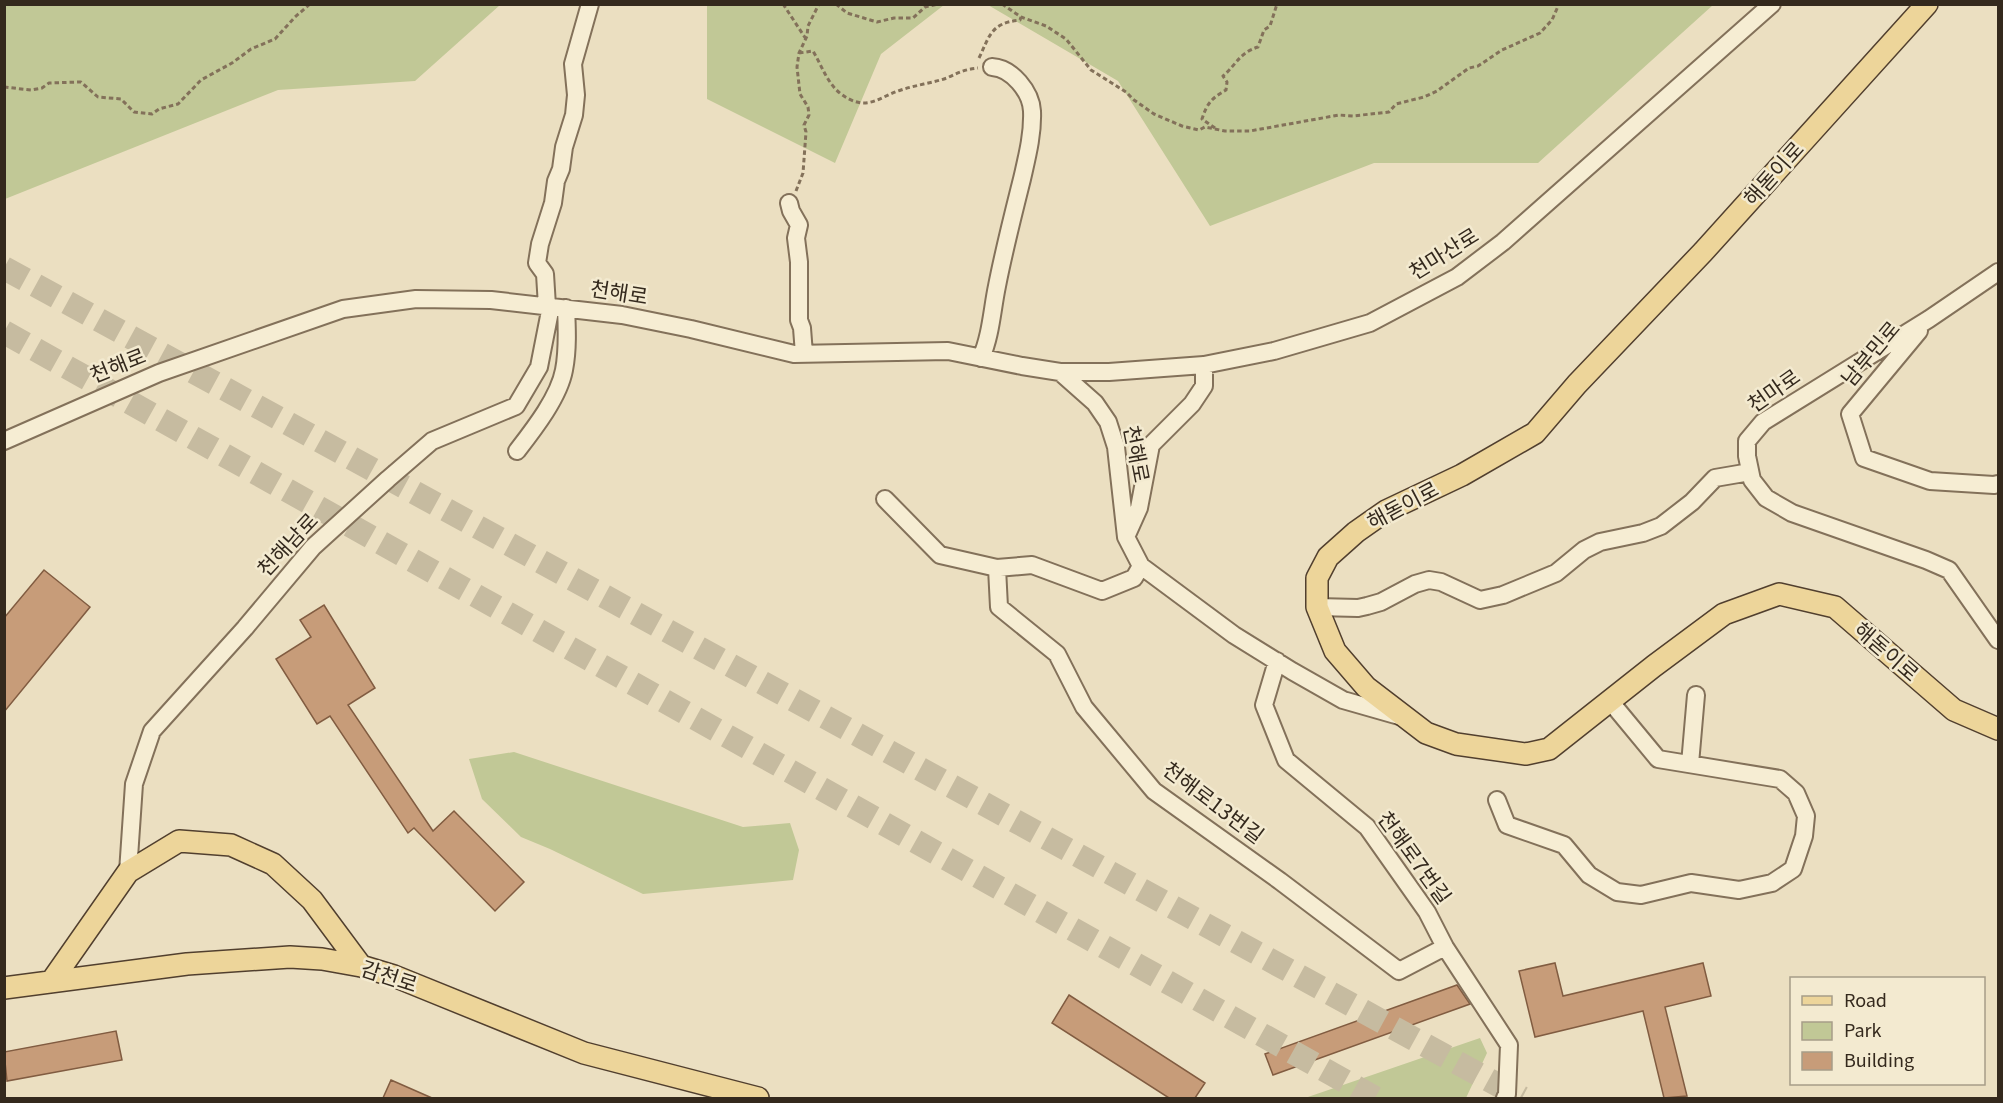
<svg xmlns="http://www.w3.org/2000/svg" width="2003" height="1103" font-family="Georgia,'Noto Sans KR',serif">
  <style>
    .green { fill: #c1c896 }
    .building { fill: #c79c79; stroke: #815c41; stroke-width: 1.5 }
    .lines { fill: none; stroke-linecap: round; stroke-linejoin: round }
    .highway-tunnel { stroke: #c6bba0; stroke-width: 24; stroke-dasharray: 24 12; stroke-linecap: butt }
    .minor-casing { stroke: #83715a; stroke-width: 20 }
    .major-casing { stroke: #513f2e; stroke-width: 24 }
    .path { stroke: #83715a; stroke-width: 3; stroke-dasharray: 4.5 3; stroke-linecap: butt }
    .minor { stroke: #f6edd3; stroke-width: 16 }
    .major { stroke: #edd59a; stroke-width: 21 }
    .labels { text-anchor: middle; stroke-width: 5; stroke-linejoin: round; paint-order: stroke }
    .street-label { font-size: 21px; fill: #34291d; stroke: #f3ead0 }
  </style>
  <rect width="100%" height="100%" fill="#ebdfc1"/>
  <path class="green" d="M5,4H500V5L415,81L278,90L5,199Z
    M707,5V4L944,5L881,54L835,163L707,99Z
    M988,5H1713L1538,163H1374L1210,226L1118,81Z
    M514,752L743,827L790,823L799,850L793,880L643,894L550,849L521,837L482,799L469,759Z
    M1480,1038L1487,1053L1466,1098H1305Z"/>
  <path class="building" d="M44,570L90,607L4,712V618Z
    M324,605L375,688L348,705L433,831L454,811L524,882L495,911L414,828L408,833L330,716L317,724L276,659L311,637L300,620Z
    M1555,963L1563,996L1703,963L1711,996L1665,1007L1687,1096L1664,1098L1643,1011L1535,1037L1519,971Z
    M1457,985L1470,1004L1273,1075L1265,1054Z
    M1069,995L1205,1083L1195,1098H1169L1052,1023Z
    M116,1031L122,1060L7,1081L4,1052Z
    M391,1080L432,1098H383Z"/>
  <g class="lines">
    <path class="highway-tunnel" d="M4,268L1522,1098
      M4,332L1375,1098"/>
    <defs>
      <path id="minor" d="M789,203L791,211L799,225L796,238L799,262V320L802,328L804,354
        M1998,272L1929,319L1763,422L1747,441V456L1752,480L1766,498L1792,513L1926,560L1949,570L1998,640
        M547,306L545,274L537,263L540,244L553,203L556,181L561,169L564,147L574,115L576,95L573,64L590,4
        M1919,331L1850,414L1864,458L1930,481L1994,485L1998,484
        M981,358C991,335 992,310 997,286C1004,250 1013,215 1022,179C1027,157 1033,134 1032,111C1031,92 1012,68 992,67
        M1060,372H1109L1204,365L1274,351L1370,323L1457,277L1503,242L1772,4
        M4,441L159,373L343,309L416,299L491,300L622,315L691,329L794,354L948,351L1022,366L1060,372L1095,403L1108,422L1116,447L1126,537L1141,566L1234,635L1292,671L1343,700L1399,716
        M517,451C534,429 559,397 564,370C568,350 567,328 566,308
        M885,499L940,555L997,568L1032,565L1102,591L1134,578L1141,566
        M1126,537L1139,508L1151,445L1192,404L1204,386V365
        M997,568L999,607L1057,654L1084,707L1154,791L1280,881L1399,971L1445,947
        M1317,607L1358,608L1367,606L1381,602L1415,584L1429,580L1441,582L1480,600L1503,595L1556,573L1584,550L1600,542L1643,533L1661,526L1692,502L1715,478L1750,472
        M1277,661L1264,705L1286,760L1367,827L1427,912L1445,947L1509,1045L1507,1094L1505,1098
        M1690,764L1696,695
        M1497,800L1507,825L1564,845L1589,875L1617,892L1641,895L1691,883L1739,890L1772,883L1793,869L1804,836L1806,816L1796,793L1780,779L1658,759L1610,701
        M128,872L134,784L152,731L245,628L313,547L388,479L432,441L516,406L539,367L551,306"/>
      <path id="major" d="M1927,4L1703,252L1577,384L1535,433L1462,475L1386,511L1356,532L1328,557L1317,578V607L1335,651L1366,687L1426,733L1456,744L1526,754L1549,749L1654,666L1724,614L1779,594L1835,607L1954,710L1998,729
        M51,982L128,872L179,841L231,845L273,864L312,900L361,966
        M4,988L187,964L290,957L322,959L361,966L394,976L584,1053L758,1098"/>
    </defs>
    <use href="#minor" class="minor-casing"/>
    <use href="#major" class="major-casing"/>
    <path class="path" d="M783,4L806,39
      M836,4L847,13L877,22L894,18H913L925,7L938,4
      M1002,4L1021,17L1046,26L1066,39L1091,70L1126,92L1134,100L1154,114L1182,126L1199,130L1205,127L1225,131H1250L1339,115L1353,116L1389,112L1396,104L1424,97L1437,91L1469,68L1478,66L1502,50L1540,33L1552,20L1559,4
      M799,53L813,51C822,66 827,83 841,94C867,113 878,97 901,90C916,85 932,83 947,78C957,73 966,69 978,68
      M979,58C990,35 991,23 1020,20L1021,17
      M4,87L31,90L42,88L49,83L81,82L98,97L121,99L134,112L152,114L159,109L178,104L201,80L232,63L251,49L275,39L295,17L310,4
      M1215,128L1202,119C1207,103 1212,98 1226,90L1227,82L1223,76C1237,64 1239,53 1258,47L1264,30L1270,26L1277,4
      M796,191L803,173L806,132L804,125L809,115L808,107L800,94L797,67L799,53L807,36L808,26L819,4"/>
    <use href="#minor" class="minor"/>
    <use href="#major" class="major"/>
  </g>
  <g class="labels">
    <g class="street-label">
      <text transform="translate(1774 174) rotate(-48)" y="7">해돋이로</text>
      <text transform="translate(1444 254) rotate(-32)" y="7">천마산로</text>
      <text transform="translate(619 293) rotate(9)" y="7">천해로</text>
      <text transform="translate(1871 354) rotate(-50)" y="7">남부민로</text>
      <text transform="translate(118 366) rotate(-22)" y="7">천해로</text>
      <text transform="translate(1774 391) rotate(-35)" y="7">천마로</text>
      <text transform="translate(1136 454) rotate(79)" y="7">천해로</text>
      <text transform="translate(1403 506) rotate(-28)" y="7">해돋이로</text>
      <text transform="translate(288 545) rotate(-47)" y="7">천해남로</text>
      <text transform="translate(1886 652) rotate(41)" y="7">해돋이로</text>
      <text transform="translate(1213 803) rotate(37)" y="7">천해로13번길</text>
      <text transform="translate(1414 858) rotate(54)" y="7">천해로7번길</text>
      <text transform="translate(389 977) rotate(18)" y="7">감천로</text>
    </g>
  </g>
  <rect width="2003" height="1103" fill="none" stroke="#34291d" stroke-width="12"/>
  <rect x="1790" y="977" width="195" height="108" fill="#f3ead0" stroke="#a79d88" stroke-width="1.5"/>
  <rect x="1802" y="996" width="30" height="9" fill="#edd59a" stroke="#a79d88" stroke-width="1.5"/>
  <text x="1844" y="1007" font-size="18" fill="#34291d">Road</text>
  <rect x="1802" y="1022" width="30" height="18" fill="#c1c896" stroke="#a79d88" stroke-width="1.5"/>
  <text x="1844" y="1037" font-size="18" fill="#34291d">Park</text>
  <rect x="1802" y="1052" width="30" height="18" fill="#c79c79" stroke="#a79d88" stroke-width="1.5"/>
  <text x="1844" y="1067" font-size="18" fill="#34291d">Building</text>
</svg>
